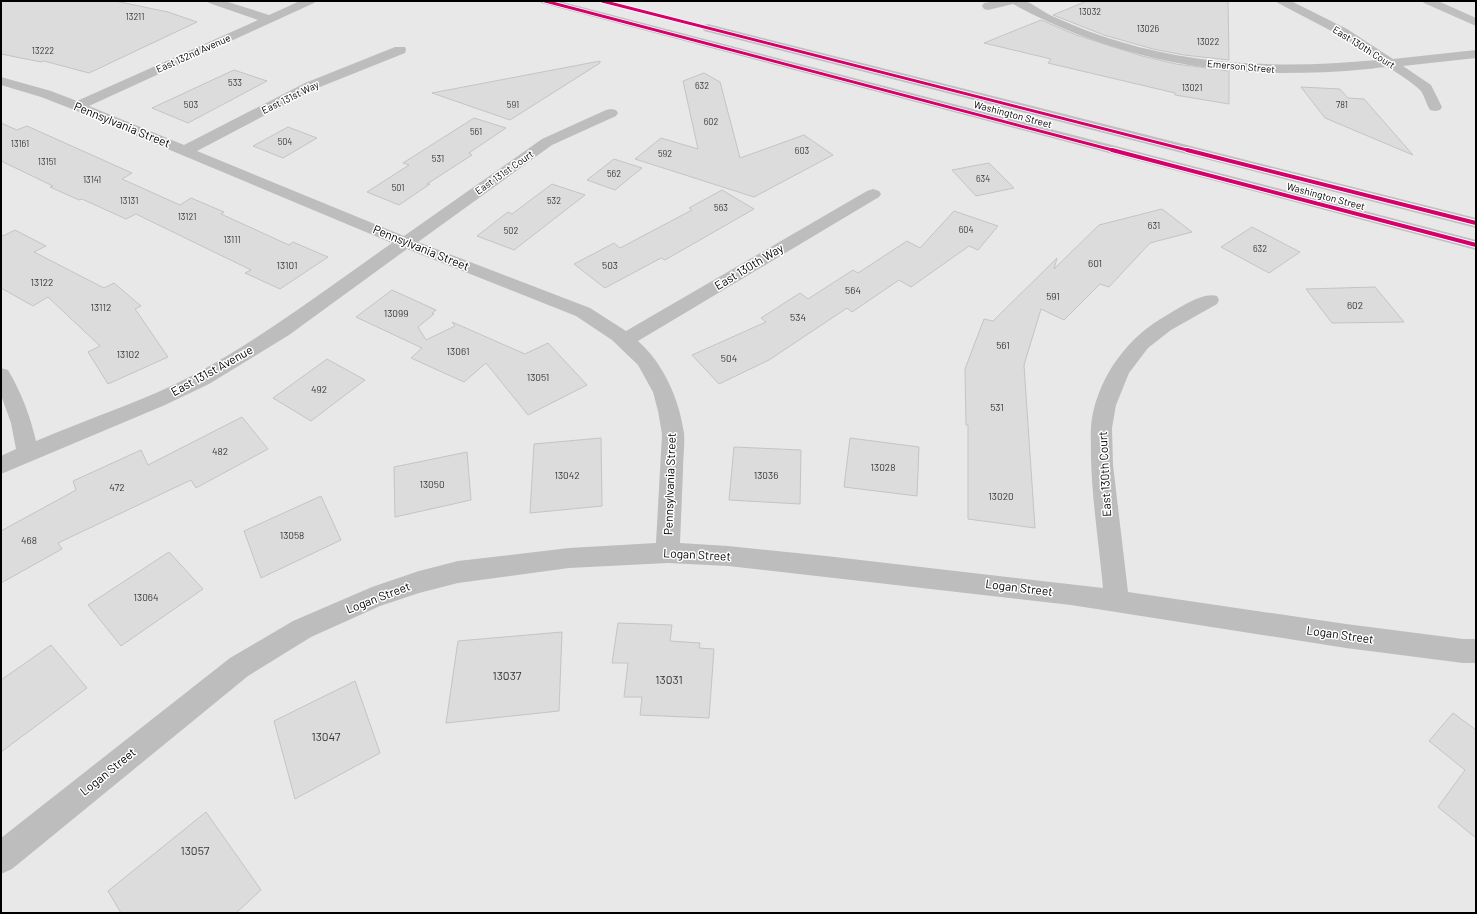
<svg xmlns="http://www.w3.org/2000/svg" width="1477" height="914" font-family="Barlow,sans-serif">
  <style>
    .green { fill: #e8e8e8 }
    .building { fill: #dcdcdc; stroke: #c4c4c4 }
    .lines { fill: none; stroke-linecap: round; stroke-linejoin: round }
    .street { fill: #bdbdbd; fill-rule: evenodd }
    .secondary { fill: #bfbfbf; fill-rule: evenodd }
    .cycleway-far1-casing { stroke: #fff; stroke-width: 4.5 }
    .cycleway-casing { stroke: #fff; stroke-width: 6 }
    .cycleway-far1 { stroke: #d6006c; stroke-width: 3 }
    .cycleway { stroke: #d6006c; stroke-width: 4 }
    .labels { text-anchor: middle; stroke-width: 3; stroke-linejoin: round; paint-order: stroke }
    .far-number-label { font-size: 9px; fill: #373737 }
    .far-street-label { font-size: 10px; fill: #000; stroke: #fff }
    .number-label { font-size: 10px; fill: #373737 }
    .street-label { font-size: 12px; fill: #000; stroke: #fff }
    .near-number-label { font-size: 12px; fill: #373737 }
  </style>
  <rect width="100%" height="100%" fill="#fff"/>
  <path class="green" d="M1,1H1476V913H1Z"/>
  <path class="building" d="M1,1H115L168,12L197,22L89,73L44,61L41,62L1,54Z
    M1087,1H1228L1229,60L1184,55L1153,49L1104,35L1053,15Z
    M1041,20L1076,35L1142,56L1176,64L1229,71V104L1175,95V93L1048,63L1051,59L984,43Z
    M600,61V63L510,120L432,93Z
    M234,70L267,81L188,123L152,108Z
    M704,73L720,82L740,158L804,135L833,155L754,197L635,159L661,138L698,149L683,81Z
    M1301,87L1340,89L1348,98L1364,99L1413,155L1325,118Z
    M474,118L506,128L469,153L472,155L427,184H430L399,205L367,192L409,165L403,163Z
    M1,123L17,130L27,126L132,173L122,179L180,205L191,198L224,212L221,214L289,245L293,242L328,257L280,289L245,273L251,270L136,214L126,219L82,199L79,200L50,187L53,186L1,161Z
    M288,127L317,138L283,158L253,146Z
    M614,159L642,168L615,190L587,180Z
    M989,163L1014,188L976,196L952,170Z
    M552,184L585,195L514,250L477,236L508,212L512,214Z
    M722,190L754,209L665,260L661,258L605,288L574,264L614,243L620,248L692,210L689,208Z
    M1162,209L1192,232L1150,243L1109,287L1100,284L1064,320L1041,309L1024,365L1035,528L968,519V425H966L965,369L984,319L993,321L1057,258L1054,269L1099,225Z
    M954,211L998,226L978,250L969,246L911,287L899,280L852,312L847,308L769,360L719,384L692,355L766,322L761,318L800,293L808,299L853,270L858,273L907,241L920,248Z
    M1252,227L1300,252L1269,273L1221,247Z
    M15,230L46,246L34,252L104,288L114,283L141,306L135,309L168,357L108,384L88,352L100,346L48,297L33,306L1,288V235L3,236Z
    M1375,287L1404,322L1332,323L1306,289Z
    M392,290L436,310L432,313L434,314L418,327L426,340L455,326L452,322L525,354L548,343L587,385L528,415L486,363L464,382L411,358L422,348L356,317Z
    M327,359L365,380L311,421L273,398Z
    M242,417L268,449L196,488L191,480L58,543L62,549L1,583V531L76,490L73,481L141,450L148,465Z
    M601,438L602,506L530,513L534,444Z
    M850,438L919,447L917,496L844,487Z
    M734,447L801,450L800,504L729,500Z
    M467,452L471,500L395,517L394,467Z
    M321,496L341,540L261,578L244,531Z
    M169,552L203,589L121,646L88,605Z
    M618,623L672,625L670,641L700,643L699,648L714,649L709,718L640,715L642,697H624L628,663H612Z
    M562,632L559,711L446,723L458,641Z
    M51,645L87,688L1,752V680Z
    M355,681L380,753L295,799L274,721Z
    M1453,713L1476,730V838L1438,807L1465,770L1429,741Z
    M206,812L261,890L236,913H121L108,891Z"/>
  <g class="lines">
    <path class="street" d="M207,1H225L269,15L300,1H316L314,3L89,106L184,145L305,83L395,47H405L406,50L405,53L315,89L197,151L404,236L542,139L606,110L611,109L616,110L618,113L616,116L552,145L418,242L590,308L626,331L867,191L873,189L879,191L881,194L879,197L638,341C664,364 679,399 684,433C685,445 683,458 683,470C682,494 681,519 680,543L728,546L826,556L1103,588C1099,544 1092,501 1091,457C1091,444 1090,431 1092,418C1100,374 1129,336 1167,315C1180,308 1202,292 1217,296L1219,300L1217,304L1171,330L1148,348L1129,373L1116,405L1112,428L1113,465L1128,592L1346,624L1463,639H1476V663H1463L1346,648L1071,605L728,566L668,563L569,568L458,583L419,593L380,606L311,637L248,676L12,869L1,874V838L230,658L293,621L372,587L419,571L458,561L569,548L656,543L662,434L658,411L653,392L638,365L612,340L576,316L407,249L289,335L209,384L165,405L1,474V456L16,449L11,423L1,395V368L8,370C21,392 30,415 36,441C89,418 145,401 195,374C265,336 328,288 392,243L72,109L41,97L1,85V77L51,91L77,101L258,20L209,3Z
      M995,1C1004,1 1017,0 1026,1C1035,5 1043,12 1052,16C1074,26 1097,35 1121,42C1204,67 1292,68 1377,60L1339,35L1278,3L1276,1H1291L1347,29L1393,59L1476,50V58L1403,66L1431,85L1442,107L1440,110L1435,111L1430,110C1426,104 1425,97 1421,91C1417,86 1395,71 1389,68C1384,66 1374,69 1368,69C1339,72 1310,73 1280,73C1187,72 1095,49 1013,4L988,10L984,9L982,6L984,3Z"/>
    <path class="secondary" d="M539,1H559L1476,240V250L541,3Z
      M1422,1H1438L1476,18V26L1424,3Z
      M708,24L1476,218V228L704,31L702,28L704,25Z"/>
    <defs>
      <path id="cycleway-far1" d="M545,1L1116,151
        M602,1L1191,151"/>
      <path id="cycleway" d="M1112,150L1476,245
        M1187,150L1476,223"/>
    </defs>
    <use href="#cycleway-far1" class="cycleway-far1-casing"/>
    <use href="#cycleway" class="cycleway-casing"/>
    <use href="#cycleway-far1" class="cycleway-far1"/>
    <use href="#cycleway" class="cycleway"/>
  </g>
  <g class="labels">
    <g class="far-number-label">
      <text x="1090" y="15">13032</text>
      <text x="135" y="20">13211</text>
      <text x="1148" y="32">13026</text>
      <text x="1208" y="45">13022</text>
      <text x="43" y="54">13222</text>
      <text x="235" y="86">533</text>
      <text x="702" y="89">632</text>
      <text x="1192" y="91">13021</text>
      <text x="191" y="108">503</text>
      <text x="513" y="108">591</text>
      <text x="1342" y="108">781</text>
      <text x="711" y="125">602</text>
      <text x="476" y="135">561</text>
      <text x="285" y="145">504</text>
      <text x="20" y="147">13161</text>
      <text x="802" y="154">603</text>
      <text x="665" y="157">592</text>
      <text x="438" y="162">531</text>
      <text x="47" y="165">13151</text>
      <text x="614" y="177">562</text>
      <text x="983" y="182">634</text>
      <text x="92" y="183">13141</text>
      <text x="398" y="191">501</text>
      <text x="129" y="204">13131</text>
      <text x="554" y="204">532</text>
      <text x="721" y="211">563</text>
      <text x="187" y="220">13121</text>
      <text x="1154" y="229">631</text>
      <text x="966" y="233">604</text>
      <text x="511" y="234">502</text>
      <text x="232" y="243">13111</text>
      <text x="1260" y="252">632</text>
    </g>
    <g class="far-street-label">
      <text transform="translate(1364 47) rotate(32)" y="4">East 130th Court</text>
      <text transform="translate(193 53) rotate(-24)" y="4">East 132nd Avenue</text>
      <text transform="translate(1241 66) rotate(5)" y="4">Emerson Street</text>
      <text transform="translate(290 97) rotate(-26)" y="4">East 131st Way</text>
      <text transform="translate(1013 114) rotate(15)" y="4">Washington Street</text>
      <text transform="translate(504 172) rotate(-35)" y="4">East 131st Court</text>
      <text transform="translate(1326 196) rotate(15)" y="4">Washington Street</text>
    </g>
    <g class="number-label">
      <text x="1095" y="267">601</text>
      <text x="287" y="269">13101</text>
      <text x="610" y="269">503</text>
      <text x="42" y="286">13122</text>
      <text x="853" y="294">564</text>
      <text x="1053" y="300">591</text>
      <text x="1355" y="309">602</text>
      <text x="101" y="311">13112</text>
      <text x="396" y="317">13099</text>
      <text x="798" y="321">534</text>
      <text x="1003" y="349">561</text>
      <text x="458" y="355">13061</text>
      <text x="128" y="358">13102</text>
      <text x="729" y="362">504</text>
      <text x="538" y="381">13051</text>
      <text x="319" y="393">492</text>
      <text x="997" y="411">531</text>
      <text x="220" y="455">482</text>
      <text x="883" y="471">13028</text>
      <text x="567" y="479">13042</text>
      <text x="766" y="479">13036</text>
      <text x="432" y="488">13050</text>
      <text x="117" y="491">472</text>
      <text x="1001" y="500">13020</text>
      <text x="292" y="539">13058</text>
      <text x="29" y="544">468</text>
      <text x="146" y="601">13064</text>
    </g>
    <g class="street-label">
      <text transform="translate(122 125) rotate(22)" y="4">Pennsylvania Street</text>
      <text transform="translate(421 248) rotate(22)" y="4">Pennsylvania Street</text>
      <text transform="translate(749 267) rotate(-31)" y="4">East 130th Way</text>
      <text transform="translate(212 371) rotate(-29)" y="4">East 131st Avenue</text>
      <text transform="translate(1105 474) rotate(-93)" y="4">East 130th Court</text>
      <text transform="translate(670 484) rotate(-88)" y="4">Pennsylvania Street</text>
      <text transform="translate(697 555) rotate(3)" y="4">Logan Street</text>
      <text transform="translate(1019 588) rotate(7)" y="4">Logan Street</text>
      <text transform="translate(378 598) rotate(-21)" y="4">Logan Street</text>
      <text transform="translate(1340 635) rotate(8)" y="4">Logan Street</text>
      <text transform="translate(108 772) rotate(-39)" y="4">Logan Street</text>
    </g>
    <g class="near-number-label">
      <text x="507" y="680">13037</text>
      <text x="669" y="684">13031</text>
      <text x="326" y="741">13047</text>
      <text x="195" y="855">13057</text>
    </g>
  </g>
  <rect width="1477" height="914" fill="none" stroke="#000000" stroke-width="4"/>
</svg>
